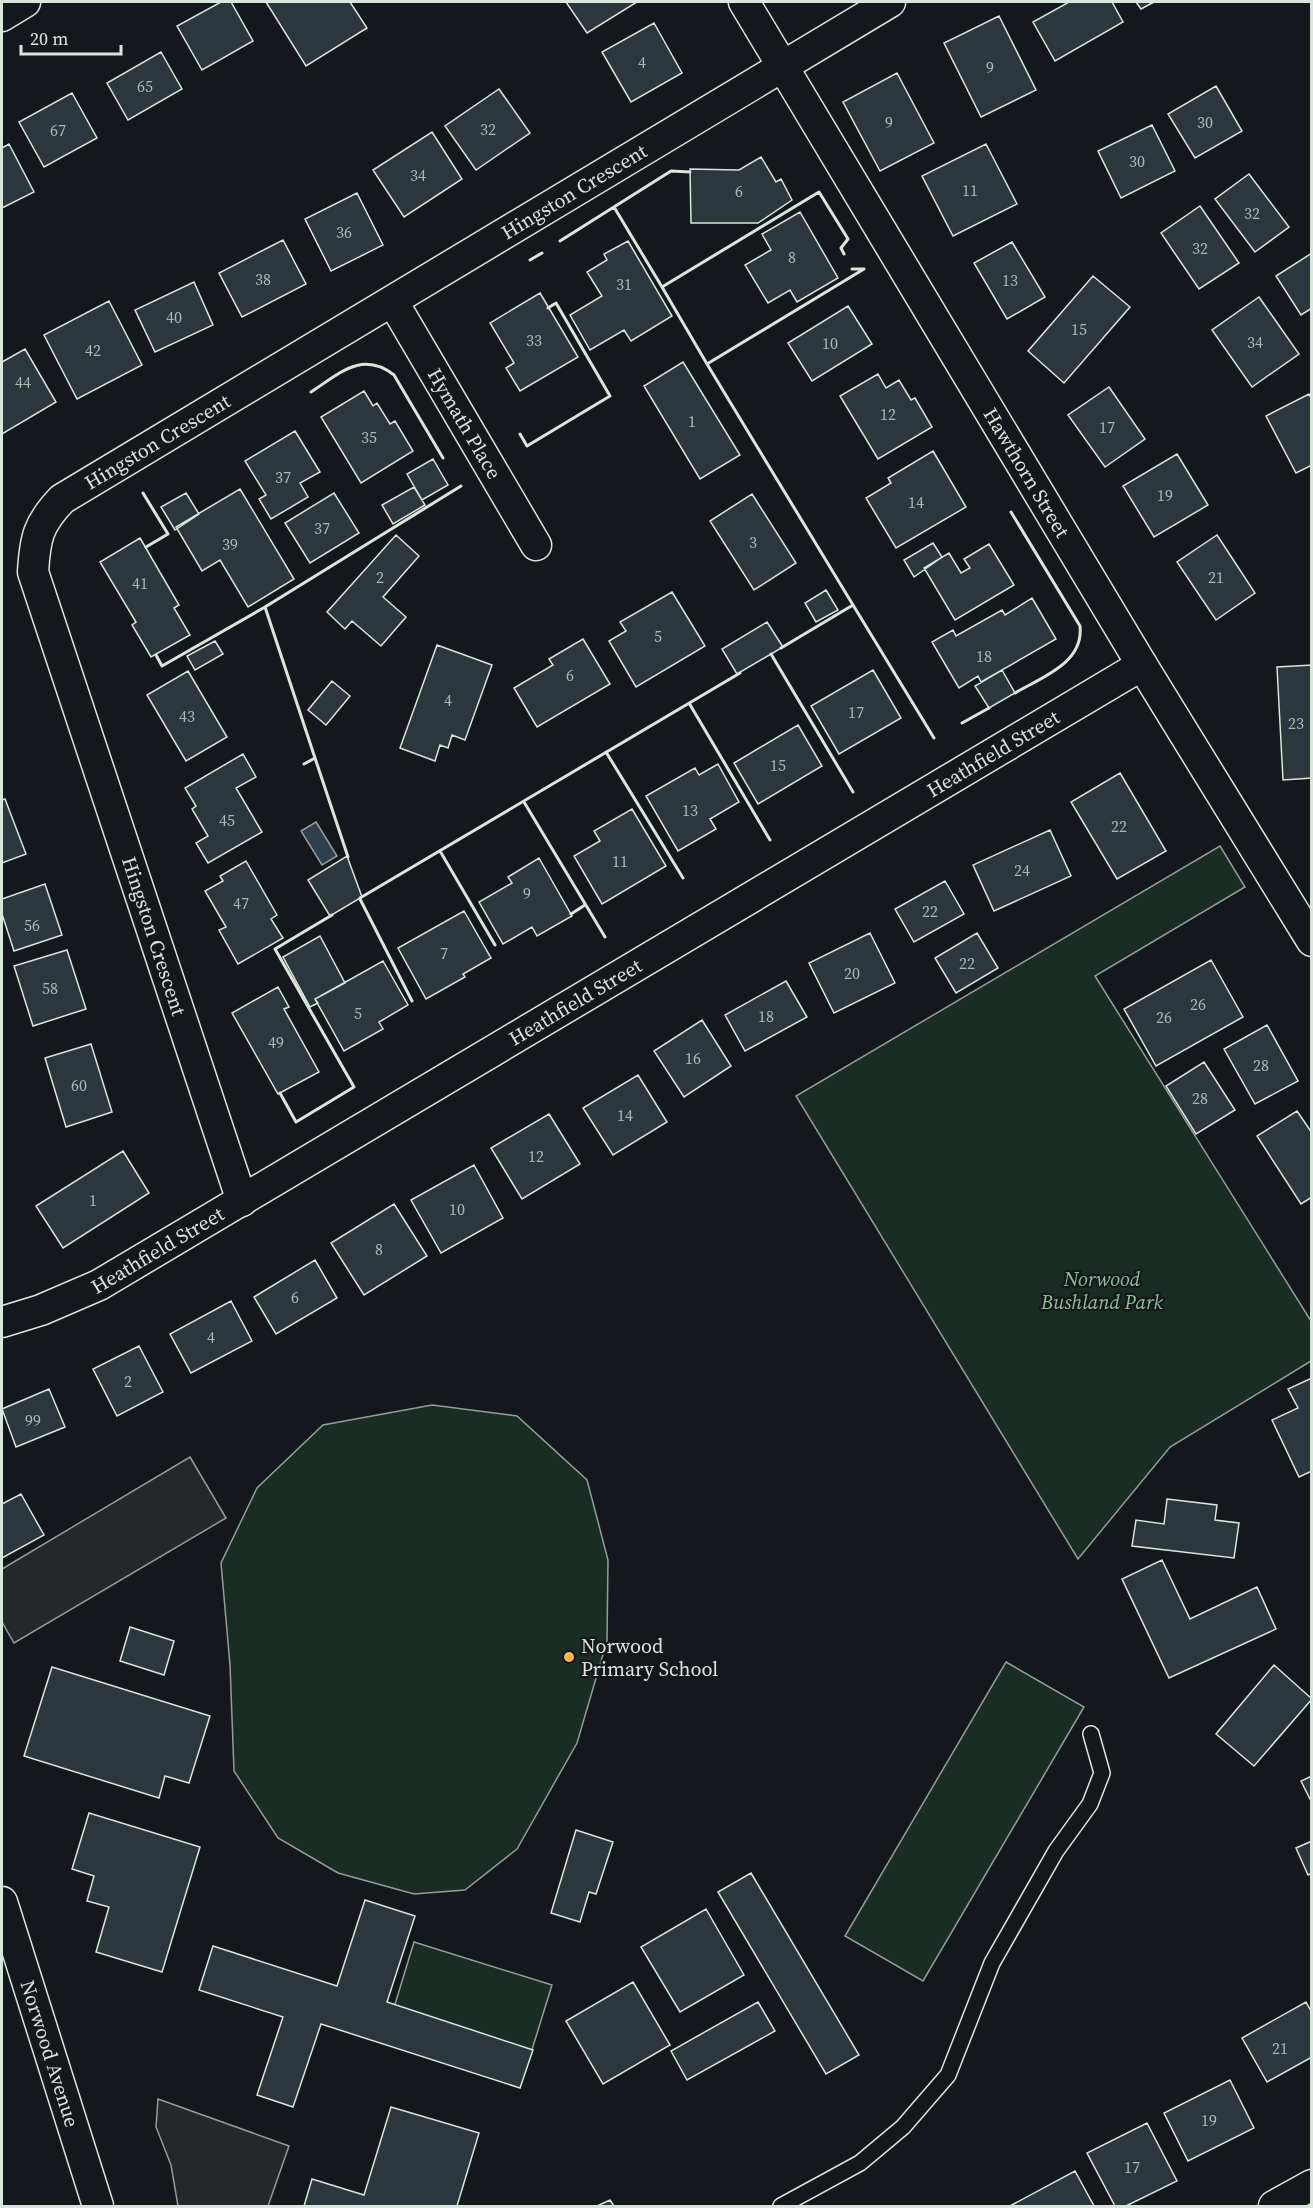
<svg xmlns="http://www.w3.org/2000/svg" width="1313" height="2208" font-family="'Source Serif 4',serif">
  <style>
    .green { fill: #1a2d24; stroke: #939e99; stroke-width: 1.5 }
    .parking { fill: #24282b; stroke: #939e99; stroke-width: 1.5 }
    .water { fill: #2f3f4d; stroke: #939e99; stroke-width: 1.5 }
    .building { fill: #2c363c; stroke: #d8e6dc; stroke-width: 1.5 }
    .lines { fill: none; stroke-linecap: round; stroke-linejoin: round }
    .service-casing { stroke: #d8e6dc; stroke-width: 18 }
    .minor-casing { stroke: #d8e6dc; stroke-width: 33 }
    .service { stroke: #14181c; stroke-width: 15 }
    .minor { stroke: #14181c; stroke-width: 30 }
    .wall { stroke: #d8e6dc; stroke-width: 3 }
    .poi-dot { fill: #ffb74d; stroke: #14181c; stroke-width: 2 }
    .labels { text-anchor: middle; stroke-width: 4.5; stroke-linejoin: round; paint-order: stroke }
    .number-label { font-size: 16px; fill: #adbab4 }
    .street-label { font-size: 20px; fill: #d8e6dc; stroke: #14181c }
    .park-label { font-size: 20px; font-style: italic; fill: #8ac095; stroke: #14181c }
    .poi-label { font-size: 20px; fill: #d8e6dc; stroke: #14181c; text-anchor: start }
  </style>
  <rect width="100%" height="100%" fill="#14181c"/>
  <path class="green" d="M1220,846L1245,887L1095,976L1311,1321V1361L1170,1447L1078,1559L796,1096Z
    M432,1405L517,1416L587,1480L608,1560L607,1641L577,1743L517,1849L465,1890L414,1894L338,1873L278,1838L234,1771L230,1665L221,1563L257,1488L323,1425Z
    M1006,1662L1084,1707L923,1981L845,1936Z
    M414,1942L552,1985L530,2056L392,2014Z"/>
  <path class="parking" d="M190,1457L226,1518L14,1643L2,1622V1569Z
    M158,2099L289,2146L268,2206H178L171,2165L156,2127Z"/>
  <path class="water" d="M316,822L337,856L322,865L301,831Z"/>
  <path class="building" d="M221,2H231L253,41L202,70L177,26Z
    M266,2H350L367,28L306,66Z
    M566,2H637L587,33Z
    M1069,2H1112L1123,22L1055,61L1033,22Z
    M1136,2H1154L1141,9Z
    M999,16L1036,90L981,117L944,43Z
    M654,23L682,73L631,102L602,52Z
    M161,52L182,89L128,120L107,83Z
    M897,73L934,143L880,171L843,102Z
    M1216,86L1242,131L1195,158L1168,114Z
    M499,89L530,133L476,170L445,126Z
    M72,93L97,138L44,167L19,122Z
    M1152,125L1175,171L1121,198L1098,151Z
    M432,132L462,179L404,217L373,170Z
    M9,144L34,192L2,208V148Z
    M986,144L1017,204L953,236L922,176Z
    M761,157L776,182L781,179L792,200L758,223H691L690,169L739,170Z
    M1249,174L1289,227L1255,252L1215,199Z
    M357,193L383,245L331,271L305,219Z
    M1200,206L1239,263L1199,289L1161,233Z
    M800,212L838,278L797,302L790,290L768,303L745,265L771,250L762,234Z
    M283,240L306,284L242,317L219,273Z
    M628,241L672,316L631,341L624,330L590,350L570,315L602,296L587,272L607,260L604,254Z
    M1012,242L1045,297L1007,319L974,263Z
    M1312,253V308L1301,315L1276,276Z
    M1093,276L1130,307L1064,383L1028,351Z
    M194,282L213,325L155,352L135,310Z
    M540,293L578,357L520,391L506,368L514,363L490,323Z
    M1259,297L1299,354L1252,387L1212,330Z
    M109,301L142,365L77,399L44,335Z
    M848,306L872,344L812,381L788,343Z
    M25,349L56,402L2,434V362Z
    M683,362L740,455L700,479L644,386Z
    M878,374L886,388L899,380L911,400L915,398L932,427L878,459L840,396Z
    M1109,387L1145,439L1105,467L1068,415Z
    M364,391L373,406L377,403L390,424L395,421L413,451L361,483L321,417Z
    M1309,394L1312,400V465L1296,473L1266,416Z
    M295,431L320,472L300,483L308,497L271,519L259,499L266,495L245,461Z
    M933,451L966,507L896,548L866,498L891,483L888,478Z
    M1177,454L1208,505L1154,537L1123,486Z
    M433,459L448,485L422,500L407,474Z
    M414,487L425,505L393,524L382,505Z
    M240,489L294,579L248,607L220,560L202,571L176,527Z
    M186,493L199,514L175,530L161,507Z
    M334,493L359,533L310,563L285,523Z
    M752,494L796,563L754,590L710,521Z
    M396,535L419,556L383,597L406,617L381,646L352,621L345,629L327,612Z
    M1217,535L1255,593L1216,620L1177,562Z
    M140,538L179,605L174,608L190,635L151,657L132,625L136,622L100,562Z
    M933,543L942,557L914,577L904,560Z
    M989,544L1014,585L955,620L924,568L949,553L961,573L970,568L964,559Z
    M826,590L838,610L816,622L805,603Z
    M672,592L705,646L636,687L609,641L626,631L620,622Z
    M1032,598L1056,639L981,682L978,676L959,688L932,642L953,630L956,636L1002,610L1005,615Z
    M767,622L783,647L737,674L722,649Z
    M583,639L610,684L537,727L514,688L553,665L549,659Z
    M215,641L223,654L195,670L187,656Z
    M437,645L492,665L465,740L452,735L448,748L440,745L435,761L400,748Z
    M1312,665V778L1283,780L1277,667Z
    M873,670L901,718L839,754L811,706Z
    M1002,670L1015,693L989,708L975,686Z
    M188,671L227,737L186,761L147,695Z
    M332,681L350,696L326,725L308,710Z
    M798,725L822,766L758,804L734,763Z
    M243,754L256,777L236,788L262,832L208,863L196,843L208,836L192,809L196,806L185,788Z
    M718,764L739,802L710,819L716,829L678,851L646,796L695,768L699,775Z
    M1120,773L1166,851L1117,879L1071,802Z
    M5,799L26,854L2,863V800Z
    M632,809L666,866L602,904L574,856L600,841L594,831Z
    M1050,830L1071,876L994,911L973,865Z
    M347,856L362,897L330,916L308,880Z
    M539,858L572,916L537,936L532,927L503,944L479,902L512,883L508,877Z
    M246,861L277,915L271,919L283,938L238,964L219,930L226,927L205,891L223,881L220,876Z
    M945,881L964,914L914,942L895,909Z
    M45,884L62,935L14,951L2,914V899Z
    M464,911L491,958L463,974L465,977L426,999L398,948Z
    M870,933L895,983L834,1013L809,963Z
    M977,933L998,968L956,993L935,958Z
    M320,936L345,983L315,999L318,1003L310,1007L283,957Z
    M67,950L86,1009L33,1026L14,966Z
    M1211,960L1243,1017L1156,1066L1124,1009Z
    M383,961L408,1005L379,1022L383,1029L344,1051L315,999Z
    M786,981L807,1017L745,1051L725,1015Z
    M278,987L289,1007L284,1009L319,1072L278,1094L232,1013Z
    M702,1020L731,1066L684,1097L654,1051Z
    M1267,1025L1298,1081L1255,1104L1224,1049Z
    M91,1044L112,1112L66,1127L45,1058Z
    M1204,1062L1235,1110L1196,1134L1166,1086Z
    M638,1075L667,1122L613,1155L583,1108Z
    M1297,1111L1312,1133V1197L1301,1204L1257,1136Z
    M549,1114L580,1164L522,1199L491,1148Z
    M123,1151L149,1193L63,1248L36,1206Z
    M474,1165L503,1218L441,1253L411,1200Z
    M394,1204L427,1256L364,1295L331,1243Z
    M315,1260L337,1298L276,1334L254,1297Z
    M231,1301L252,1341L191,1373L170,1334Z
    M139,1346L163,1392L117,1416L93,1369Z
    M1312,1378V1471L1299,1477L1272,1420L1298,1408L1288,1389Z
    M49,1389L65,1427L16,1447L2,1409Z
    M21,1494L44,1535L2,1558V1504Z
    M1167,1499L1217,1505L1215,1520L1239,1523L1234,1558L1132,1546L1136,1520L1164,1524Z
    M1162,1560L1190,1619L1257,1587L1276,1629L1169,1678L1122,1579Z
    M130,1627L174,1641L164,1675L120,1661Z
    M1274,1665L1312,1699L1254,1766L1216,1734Z
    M52,1667L210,1716L189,1783L165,1776L159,1798L24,1756Z
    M1312,1776V1803L1301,1781Z
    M89,1813L200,1847L162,1972L96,1952L109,1907L87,1901L94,1876L72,1869Z
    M576,1830L613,1842L596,1894L589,1892L580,1922L551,1913Z
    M1312,1841V1873L1308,1875L1296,1848Z
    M751,1873L859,2055L826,2074L718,1892Z
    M365,1900L415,1916L387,2002L533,2050L520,2088L321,2024L293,2107L257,2095L283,2017L199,1990L213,1946L337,1986Z
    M706,1909L744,1975L680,2012L641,1947Z
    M633,1982L670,2045L603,2084L566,2021Z
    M758,2002L775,2031L687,2080L671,2051Z
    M1306,2002L1312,2013V2057L1267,2082L1242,2038Z
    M1230,2080L1254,2128L1188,2161L1164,2113Z
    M391,2107L479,2133L457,2206H304L312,2179L364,2195Z
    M1147,2123L1177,2181L1126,2206H1115L1087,2153Z
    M1075,2171L1094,2206H1010Z
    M610,2200L614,2206H597Z"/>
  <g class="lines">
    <defs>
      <path id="service" d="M781,2206L860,2163L903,2127L948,2075L992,1963L1056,1851L1090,1804L1102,1773L1091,1734"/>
      <g id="minor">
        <path id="s1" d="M744,2L1142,665L1312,941"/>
        <path d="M2,16L25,2"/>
        <path id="s2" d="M393,302L536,545"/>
        <path id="s3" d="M242,1201L33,572C35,538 38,524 62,499L890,2"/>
        <path id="s4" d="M2,1322L41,1310L99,1285L1142,665"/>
        <path id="s5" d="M2,1902L98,2206"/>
        <path d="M1274,2206L1312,2185"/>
      </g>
    </defs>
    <use href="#service" class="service-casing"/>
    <use href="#minor" class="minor-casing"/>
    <use href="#service" class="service"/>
    <use href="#minor" class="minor"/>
    <path class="wall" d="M614,207L662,287L819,192L848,239L841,248L844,254
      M560,241L671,171L690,172
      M530,260L542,253
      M852,269H864
      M662,287L707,364L864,269
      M707,364L853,605
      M311,392C339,374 362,350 394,375L443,458
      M520,434L527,446L610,396L556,303L548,308
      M143,493L168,534L146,547
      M1011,512L1080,626C1084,663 1042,677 1015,693
      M265,607L315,758L304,764
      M781,648L853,605L934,738
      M771,654L853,792
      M156,655L162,666L265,607L461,486
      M689,703L770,840
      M962,723L989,708
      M606,752L683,878
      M315,758L348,857
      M524,802L605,937
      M440,851L495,945
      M360,898L740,673
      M360,899L412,1001
      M571,914L585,905
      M280,1093L296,1122L354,1087L275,949L332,915"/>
  </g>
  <circle class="poi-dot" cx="569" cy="1657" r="6"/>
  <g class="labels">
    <g class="number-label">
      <text x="642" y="68">4</text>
      <text x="990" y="73">9</text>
      <text x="145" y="92">65</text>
      <text x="889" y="128">9</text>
      <text x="1205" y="128">30</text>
      <text x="488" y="135">32</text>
      <text x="58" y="136">67</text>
      <text x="1137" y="167">30</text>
      <text x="418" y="181">34</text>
      <text x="970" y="196">11</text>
      <text x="739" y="197">6</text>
      <text x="1252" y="219">32</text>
      <text x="344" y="238">36</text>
      <text x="1200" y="254">32</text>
      <text x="792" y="263">8</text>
      <text x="263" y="285">38</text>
      <text x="1010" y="286">13</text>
      <text x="624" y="290">31</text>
      <text x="174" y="323">40</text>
      <text x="1079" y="335">15</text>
      <text x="534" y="346">33</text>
      <text x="1255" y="348">34</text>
      <text x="830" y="349">10</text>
      <text x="93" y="356">42</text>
      <text x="23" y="388">44</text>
      <text x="888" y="420">12</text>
      <text x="692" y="427">1</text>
      <text x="1107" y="433">17</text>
      <text x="369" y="443">35</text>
      <text x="283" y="483">37</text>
      <text x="1165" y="501">19</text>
      <text x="916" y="508">14</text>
      <text x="322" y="534">37</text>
      <text x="753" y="548">3</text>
      <text x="230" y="550">39</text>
      <text x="380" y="583">2</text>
      <text x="1216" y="583">21</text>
      <text x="140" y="589">41</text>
      <text x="658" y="642">5</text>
      <text x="984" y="662">18</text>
      <text x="570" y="681">6</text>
      <text x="448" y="706">4</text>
      <text x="856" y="718">17</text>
      <text x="187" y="722">43</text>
      <text x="1296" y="729">23</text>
      <text x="778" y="771">15</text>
      <text x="690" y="816">13</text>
      <text x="227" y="826">45</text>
      <text x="1119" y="832">22</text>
      <text x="620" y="867">11</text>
      <text x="1022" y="876">24</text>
      <text x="527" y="899">9</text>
      <text x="241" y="909">47</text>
      <text x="930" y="917">22</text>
      <text x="32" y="931">56</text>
      <text x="444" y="959">7</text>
      <text x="967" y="969">22</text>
      <text x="852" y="979">20</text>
      <text x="50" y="994">58</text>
      <text x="1198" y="1010">26</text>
      <text x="358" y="1019">5</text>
      <text x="766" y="1022">18</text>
      <text x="1164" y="1023">26</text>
      <text x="276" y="1048">49</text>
      <text x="693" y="1064">16</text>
      <text x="1261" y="1071">28</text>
      <text x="79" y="1091">60</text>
      <text x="1200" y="1104">28</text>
      <text x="625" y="1121">14</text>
      <text x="536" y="1162">12</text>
      <text x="93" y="1206">1</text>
      <text x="457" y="1215">10</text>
      <text x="379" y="1255">8</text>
      <text x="295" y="1303">6</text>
      <text x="211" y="1343">4</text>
      <text x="128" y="1387">2</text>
      <text x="33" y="1426">99</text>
      <text x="1280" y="2054">21</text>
      <text x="1209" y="2126">19</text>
      <text x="1132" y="2173">17</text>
    </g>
    <g class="street-label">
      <text dy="7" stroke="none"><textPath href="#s3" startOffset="1341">Hingston Crescent</textPath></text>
      <text dy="7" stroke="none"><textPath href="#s2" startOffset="141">Hymath Place</textPath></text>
      <text dy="7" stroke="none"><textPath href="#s3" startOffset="855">Hingston Crescent</textPath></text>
      <text dy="7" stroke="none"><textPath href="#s1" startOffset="549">Hawthorn Street</textPath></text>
      <text dy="7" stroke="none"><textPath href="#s4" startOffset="1144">Heathfield Street</textPath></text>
      <text transform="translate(154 936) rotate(72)" y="7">Hingston Crescent</text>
      <text dy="7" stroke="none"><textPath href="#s4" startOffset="658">Heathfield Street</textPath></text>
      <text dy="7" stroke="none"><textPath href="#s4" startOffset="172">Heathfield Street</textPath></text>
      <text dy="7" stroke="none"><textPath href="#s5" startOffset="159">Norwood Avenue</textPath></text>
    </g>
    <g class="park-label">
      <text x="1102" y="1286">Norwood<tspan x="1102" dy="23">Bushland Park</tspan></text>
    </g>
    <g class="poi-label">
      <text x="581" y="1653">Norwood<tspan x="581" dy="23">Primary School</tspan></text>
    </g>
  </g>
  <rect width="1313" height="2208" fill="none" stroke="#d8e6dc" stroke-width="6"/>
  <path d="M21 45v9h100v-9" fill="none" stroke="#d8e6dc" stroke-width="3"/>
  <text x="30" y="45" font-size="18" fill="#d8e6dc" stroke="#14181c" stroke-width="4.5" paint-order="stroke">20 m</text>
</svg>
